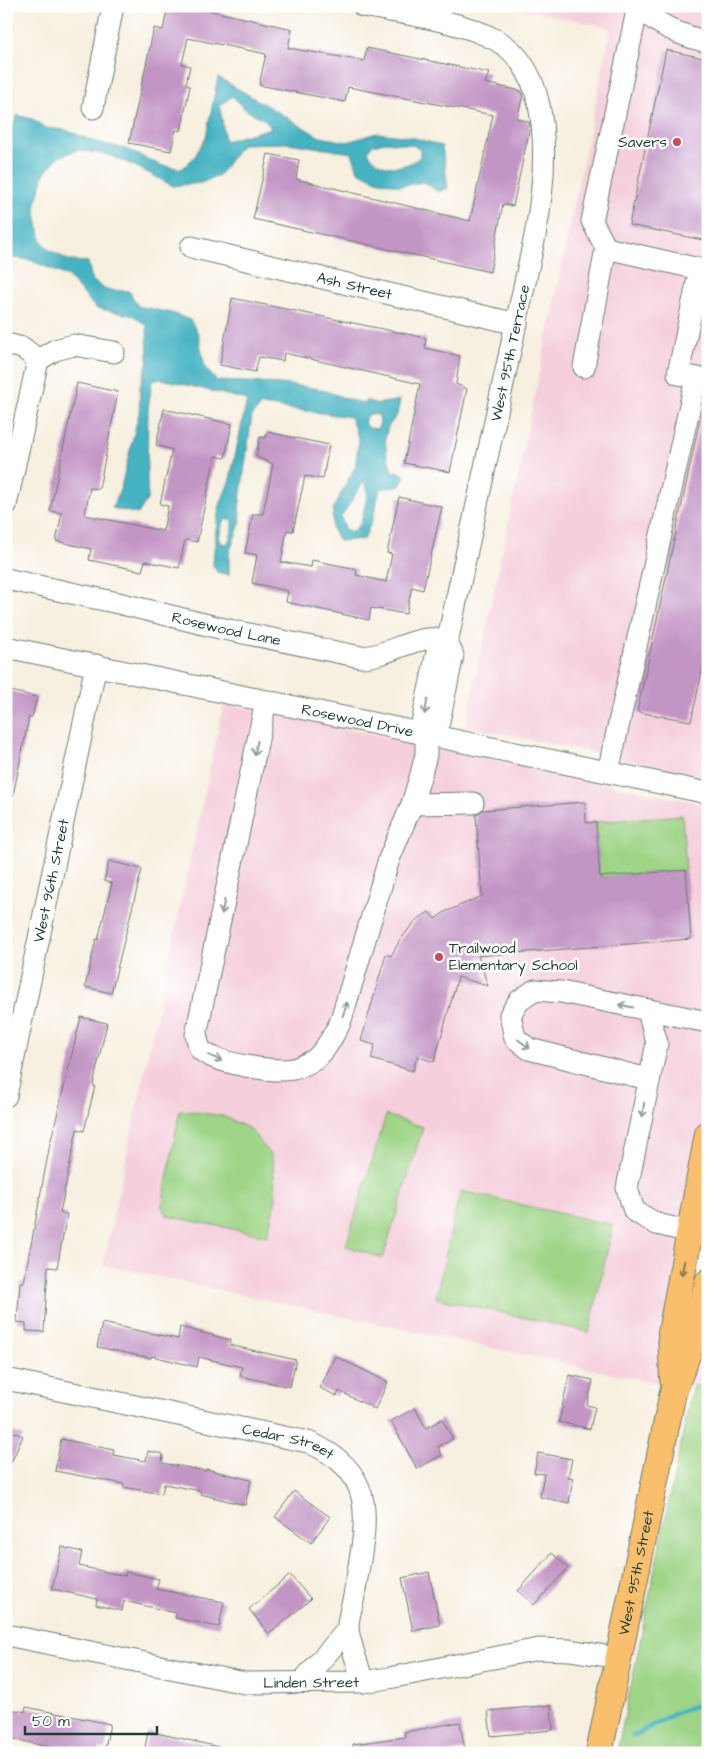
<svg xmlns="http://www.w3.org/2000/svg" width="714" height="1759" font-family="'Architects Daughter',sans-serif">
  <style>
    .built { fill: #f5cfdb }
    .green { fill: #9dd486; stroke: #5e885d }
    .water { fill: #45b3c2; stroke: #32787b; fill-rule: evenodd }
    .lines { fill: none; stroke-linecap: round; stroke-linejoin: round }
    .stream { stroke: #45b3c2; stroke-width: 5 }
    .building { fill: #c295c5 }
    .minor-casing { stroke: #6b7b70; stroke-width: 23 }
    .major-casing { stroke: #6b7b70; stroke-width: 28 }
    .minor { stroke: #fff; stroke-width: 21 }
    .major { stroke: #f9bf6d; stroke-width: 26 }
    .oneway { stroke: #8f9e9a }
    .oneway2 { stroke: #81784e }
    .poi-dot { fill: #d1495b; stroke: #fff; stroke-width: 2 }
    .labels { text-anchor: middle; stroke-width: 5; stroke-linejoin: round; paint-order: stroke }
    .poi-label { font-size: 15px; fill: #1f3d34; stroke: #fff; text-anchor: end }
    .street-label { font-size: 15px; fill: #1f3d34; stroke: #fff }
  </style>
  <rect width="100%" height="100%" fill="#fff"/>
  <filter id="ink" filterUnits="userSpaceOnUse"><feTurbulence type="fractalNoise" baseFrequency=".02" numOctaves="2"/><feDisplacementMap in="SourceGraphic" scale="10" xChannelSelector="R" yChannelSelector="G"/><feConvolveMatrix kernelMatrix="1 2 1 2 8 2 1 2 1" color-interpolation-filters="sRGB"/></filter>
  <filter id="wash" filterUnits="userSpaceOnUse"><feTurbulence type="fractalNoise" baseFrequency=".0096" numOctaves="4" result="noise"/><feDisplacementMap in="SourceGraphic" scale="20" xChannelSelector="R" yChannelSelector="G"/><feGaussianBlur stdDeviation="1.12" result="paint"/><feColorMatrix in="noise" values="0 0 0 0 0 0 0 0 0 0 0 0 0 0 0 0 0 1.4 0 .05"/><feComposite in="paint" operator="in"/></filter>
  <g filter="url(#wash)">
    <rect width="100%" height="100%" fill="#f7efdf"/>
    <path class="built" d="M509,6H708V777L466,726L611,28Z
      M224,703L708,805V1110L677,1256L660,1384L103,1265Z
      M708,1319V1388L693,1385Z"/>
    <path class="green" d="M682,815L686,870L600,877L596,822Z
      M180,1110L223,1116L250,1129L272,1157L276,1199L267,1236L168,1216L162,1207Z
      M386,1115L423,1127L383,1258L346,1246Z
      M460,1191L613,1225L589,1332L436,1298Z
      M693,1385L708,1388V1753H617Z"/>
    <path class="water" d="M218,77L320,137L347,142L377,133L411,137L442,146L448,188L438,192L424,182L400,186L376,180L358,171L352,153L288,143L242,144L219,175L201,183L173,186L139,168L109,155L79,150L58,157L44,174L35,207L41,240L48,249L70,261L88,262L92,280L106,290L129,291L138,306L172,313L190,320L198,333L205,368L217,381C249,382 282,383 313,388C331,391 347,401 365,403L366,400L376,404L400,400L397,415L388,427L385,439L387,454L392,471L400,472L405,476L400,486L380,489L373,518L364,539L339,541L332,528L333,509L355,467L359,440L350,417L261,405L252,416L239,508L241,521L229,554V575L217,572L213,565L215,536L219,508L230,479L247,400L162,379L152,381L148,410L147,481L148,498L138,514L112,508L121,487L139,413L140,387L148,360L147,326L134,316L96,308L67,276L30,260L6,257V170L9,138L17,115L32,119L46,128L66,130L93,141L126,149L160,165L182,169L195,156L206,137ZM232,96L246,110L265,120L271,128L225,141L220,106ZM385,142L412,145L420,149V157C404,170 378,172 368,151L372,145ZM369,414L379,415L380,423L377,429L369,428L364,422ZM364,481L368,491L361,523L352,532L345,529L341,517ZM228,519L232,520V531L228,543L223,544L219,539L223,521Z"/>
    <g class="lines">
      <path class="stream" d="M633,1736L673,1714L694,1706L708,1708"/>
    </g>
    <g id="blocks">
      <path class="building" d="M168,6H190L292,29L288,48L364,61L367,48L489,73L485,83L521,91L523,95L517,118L529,122L530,127L513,206L503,204L490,272L253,219L268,154L299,160L296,179L470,221L493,115L348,87L345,102L259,85L266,54L188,38L182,64L190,66L186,84L190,86L181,131L176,130L171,151L129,143L154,28L163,30Z
        M666,50L708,59V241L629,225Z
        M232,298L426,338L425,348L460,356L456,384L467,389L450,472L404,463L420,384L284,353L283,361L259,357L255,372L220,365Z
        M77,383L118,392L99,489L90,488L85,515L163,531L168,506L160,504L172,450L156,445L164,409L232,424L225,458L215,456L197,542L185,540L179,568L145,561L142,571L89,560L91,549L56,541L62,513L50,511Z
        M702,410L708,411V645L691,721L637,712Z
        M267,432L329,445L323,479L305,476L293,531L287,530L281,562L311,567L312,560L357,569L356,575L386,582L392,554L387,553L399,497L442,507L423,590L412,587L406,614L371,608L369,620L286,602L288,591L252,583L257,555L245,553L253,514H263L273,464L256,457L260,437L265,438Z
        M6,690L37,697L32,717H29L13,796L6,795Z
        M585,802L586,823L596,822L600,877L686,870L691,939L478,956L488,986L458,977L434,1062L417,1056L413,1071L371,1059L375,1045L361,1041L386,954L391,956L400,940L416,920L429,912L435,919L445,912L482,896L476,815L483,810Z
        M109,861L142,869L111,993L85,987L96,939L98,940L112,883L104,881Z
        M81,1017L107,1023L93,1085L95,1086L84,1131L77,1129L60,1213L67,1214L57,1268L48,1267L44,1332L26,1331V1323L17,1322L20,1282H24L50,1144Z
        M102,1323L178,1339L180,1327L231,1340L229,1345L296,1360L290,1387L240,1376L242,1367L199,1357L197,1367L152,1356L151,1358L97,1347Z
        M335,1356L388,1382L375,1409L339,1391L337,1396L320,1388Z
        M569,1375L593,1380L587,1405L595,1407L590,1429L559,1422Z
        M415,1408L426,1428L442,1419L453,1439L438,1447L442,1455L417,1469L391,1421Z
        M6,1429L23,1436L6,1474Z
        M61,1439L114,1450L113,1455L146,1461L148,1451L163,1454L162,1463L206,1471V1469L251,1480L245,1505L200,1494L201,1491L164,1484L162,1494L123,1487L124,1484L55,1471Z
        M538,1453L572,1459L568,1477L573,1478L569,1503L540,1497L544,1474L534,1473Z
        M294,1491L330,1517L311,1543L275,1517Z
        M62,1547L82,1552L79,1566L125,1576L126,1572L159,1579L156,1589L224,1602L219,1627L175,1618L176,1613L124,1601L122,1611L96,1605L97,1599L52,1589Z
        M552,1553L568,1568L534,1605L518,1591Z
        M429,1572L440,1625L413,1631L402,1578Z
        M290,1575L311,1599L269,1634L249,1609Z
        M551,1705L553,1730L491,1736L488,1711Z
        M26,1707L110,1724L105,1749L100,1748L99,1753H73L6,1737V1708L25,1712Z
        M460,1722L465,1750L449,1753H353V1744L405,1737L404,1732Z
        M148,1731L219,1747L218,1753H144Z"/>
    </g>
  </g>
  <g filter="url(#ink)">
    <use href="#blocks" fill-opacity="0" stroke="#6b7b70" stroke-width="1"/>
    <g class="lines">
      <defs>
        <g id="minor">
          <path d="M363,6C404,14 459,20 496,40C557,73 546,178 535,236L447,643L437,652L420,733"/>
          <path d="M638,6C657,25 681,36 708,42"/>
          <path d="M93,108L113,6"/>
          <path id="s1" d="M191,247L517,324"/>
          <path d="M606,248L592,221L638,6H637"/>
          <path d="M700,269L678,374L708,380"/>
          <path d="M6,344L23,348L38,360"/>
          <path d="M38,360L55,350L74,345L114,352"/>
          <path d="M584,367L606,248L708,271"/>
          <path d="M6,505L38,360"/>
          <path id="s2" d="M6,579L118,603L224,629L361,657C386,657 413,636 436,639C440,639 444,642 447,643"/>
          <path id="s3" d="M6,647L708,793"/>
          <path d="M266,701L196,1035C198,1040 198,1046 201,1050C213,1063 275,1073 293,1069C299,1068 308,1063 314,1060C326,1051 333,1035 340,1023L389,859L412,804L421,774L426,755V734"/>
          <path d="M436,736L453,655L447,643"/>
          <path d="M608,772L696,378"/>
          <path d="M412,804L473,803"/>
          <path d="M648,1011L657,1043L627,1188L634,1211L657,1224L690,1232H708"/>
          <path d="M648,1079L529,1049L515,1038L510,1015L519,1001L535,990L561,992L708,1022"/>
          <path id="s4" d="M6,1096L96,665"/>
          <path id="s5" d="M6,1379L308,1442C385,1475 364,1529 354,1596C352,1606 347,1620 348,1630C351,1647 358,1665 363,1682"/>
          <path id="s6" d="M6,1635L245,1683L363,1682L389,1678L539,1649L570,1650L618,1658"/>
          <path d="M302,1682L348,1629"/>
        </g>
        <g id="major">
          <path d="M673,1379L671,1333L708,1134"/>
          <path id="s7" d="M599,1753L673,1392L694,1337L708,1282"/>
        </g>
      </defs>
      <use href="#minor" class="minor-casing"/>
      <use href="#major" class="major-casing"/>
      <use href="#minor" class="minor"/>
      <use href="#major" class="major"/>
    </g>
    <defs><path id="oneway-shaft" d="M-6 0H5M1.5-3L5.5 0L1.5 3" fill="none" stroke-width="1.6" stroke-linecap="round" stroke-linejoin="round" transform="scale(1.25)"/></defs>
    <g class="oneway">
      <use href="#oneway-shaft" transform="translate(426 707) rotate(102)"/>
      <use href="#oneway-shaft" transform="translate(256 748) rotate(102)"/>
      <use href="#oneway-shaft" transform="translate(223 907) rotate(102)"/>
      <use href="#oneway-shaft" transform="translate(626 1006) rotate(-168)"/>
      <use href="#oneway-shaft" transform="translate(345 1009) rotate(-72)"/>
      <use href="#oneway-shaft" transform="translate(524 1044) rotate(37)"/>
      <use href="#oneway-shaft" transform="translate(215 1058) rotate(23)"/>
      <use href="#oneway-shaft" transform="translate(643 1110) rotate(100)"/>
    </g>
    <use class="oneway2" href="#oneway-shaft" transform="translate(683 1268) rotate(100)"/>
  </g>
  <g class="poi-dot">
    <circle cx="677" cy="142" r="5"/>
    <circle cx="439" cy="957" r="5"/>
  </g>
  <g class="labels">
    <g class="poi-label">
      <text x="667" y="147">Savers</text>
      <text x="449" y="953" text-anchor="start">Trailwood<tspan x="449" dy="17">Elementary School</tspan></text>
    </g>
    <g class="street-label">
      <text dy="5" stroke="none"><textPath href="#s1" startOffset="168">Ash Street</textPath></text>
      <text transform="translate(510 353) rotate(-78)" y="5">West 95th Terrace</text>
      <text dy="5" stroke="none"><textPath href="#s2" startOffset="226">Rosewood Lane</textPath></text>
      <text dy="5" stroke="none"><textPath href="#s3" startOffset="359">Rosewood Drive</textPath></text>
      <text dy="5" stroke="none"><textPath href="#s4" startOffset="220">West 96th Street</textPath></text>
      <text dy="5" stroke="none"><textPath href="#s5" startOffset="289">Cedar Street</textPath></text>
      <text dy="5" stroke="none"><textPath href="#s7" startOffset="184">West 95th Street</textPath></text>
      <text dy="5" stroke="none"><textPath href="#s6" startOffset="310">Linden Street</textPath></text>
    </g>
  </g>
  <rect width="714" height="1759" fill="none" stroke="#fff" stroke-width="25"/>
  <path d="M25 1726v8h132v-8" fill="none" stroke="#1f3d34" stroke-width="2.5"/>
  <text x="32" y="1726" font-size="15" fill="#1f3d34" stroke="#ffffff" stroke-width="4" paint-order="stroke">50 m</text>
</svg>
